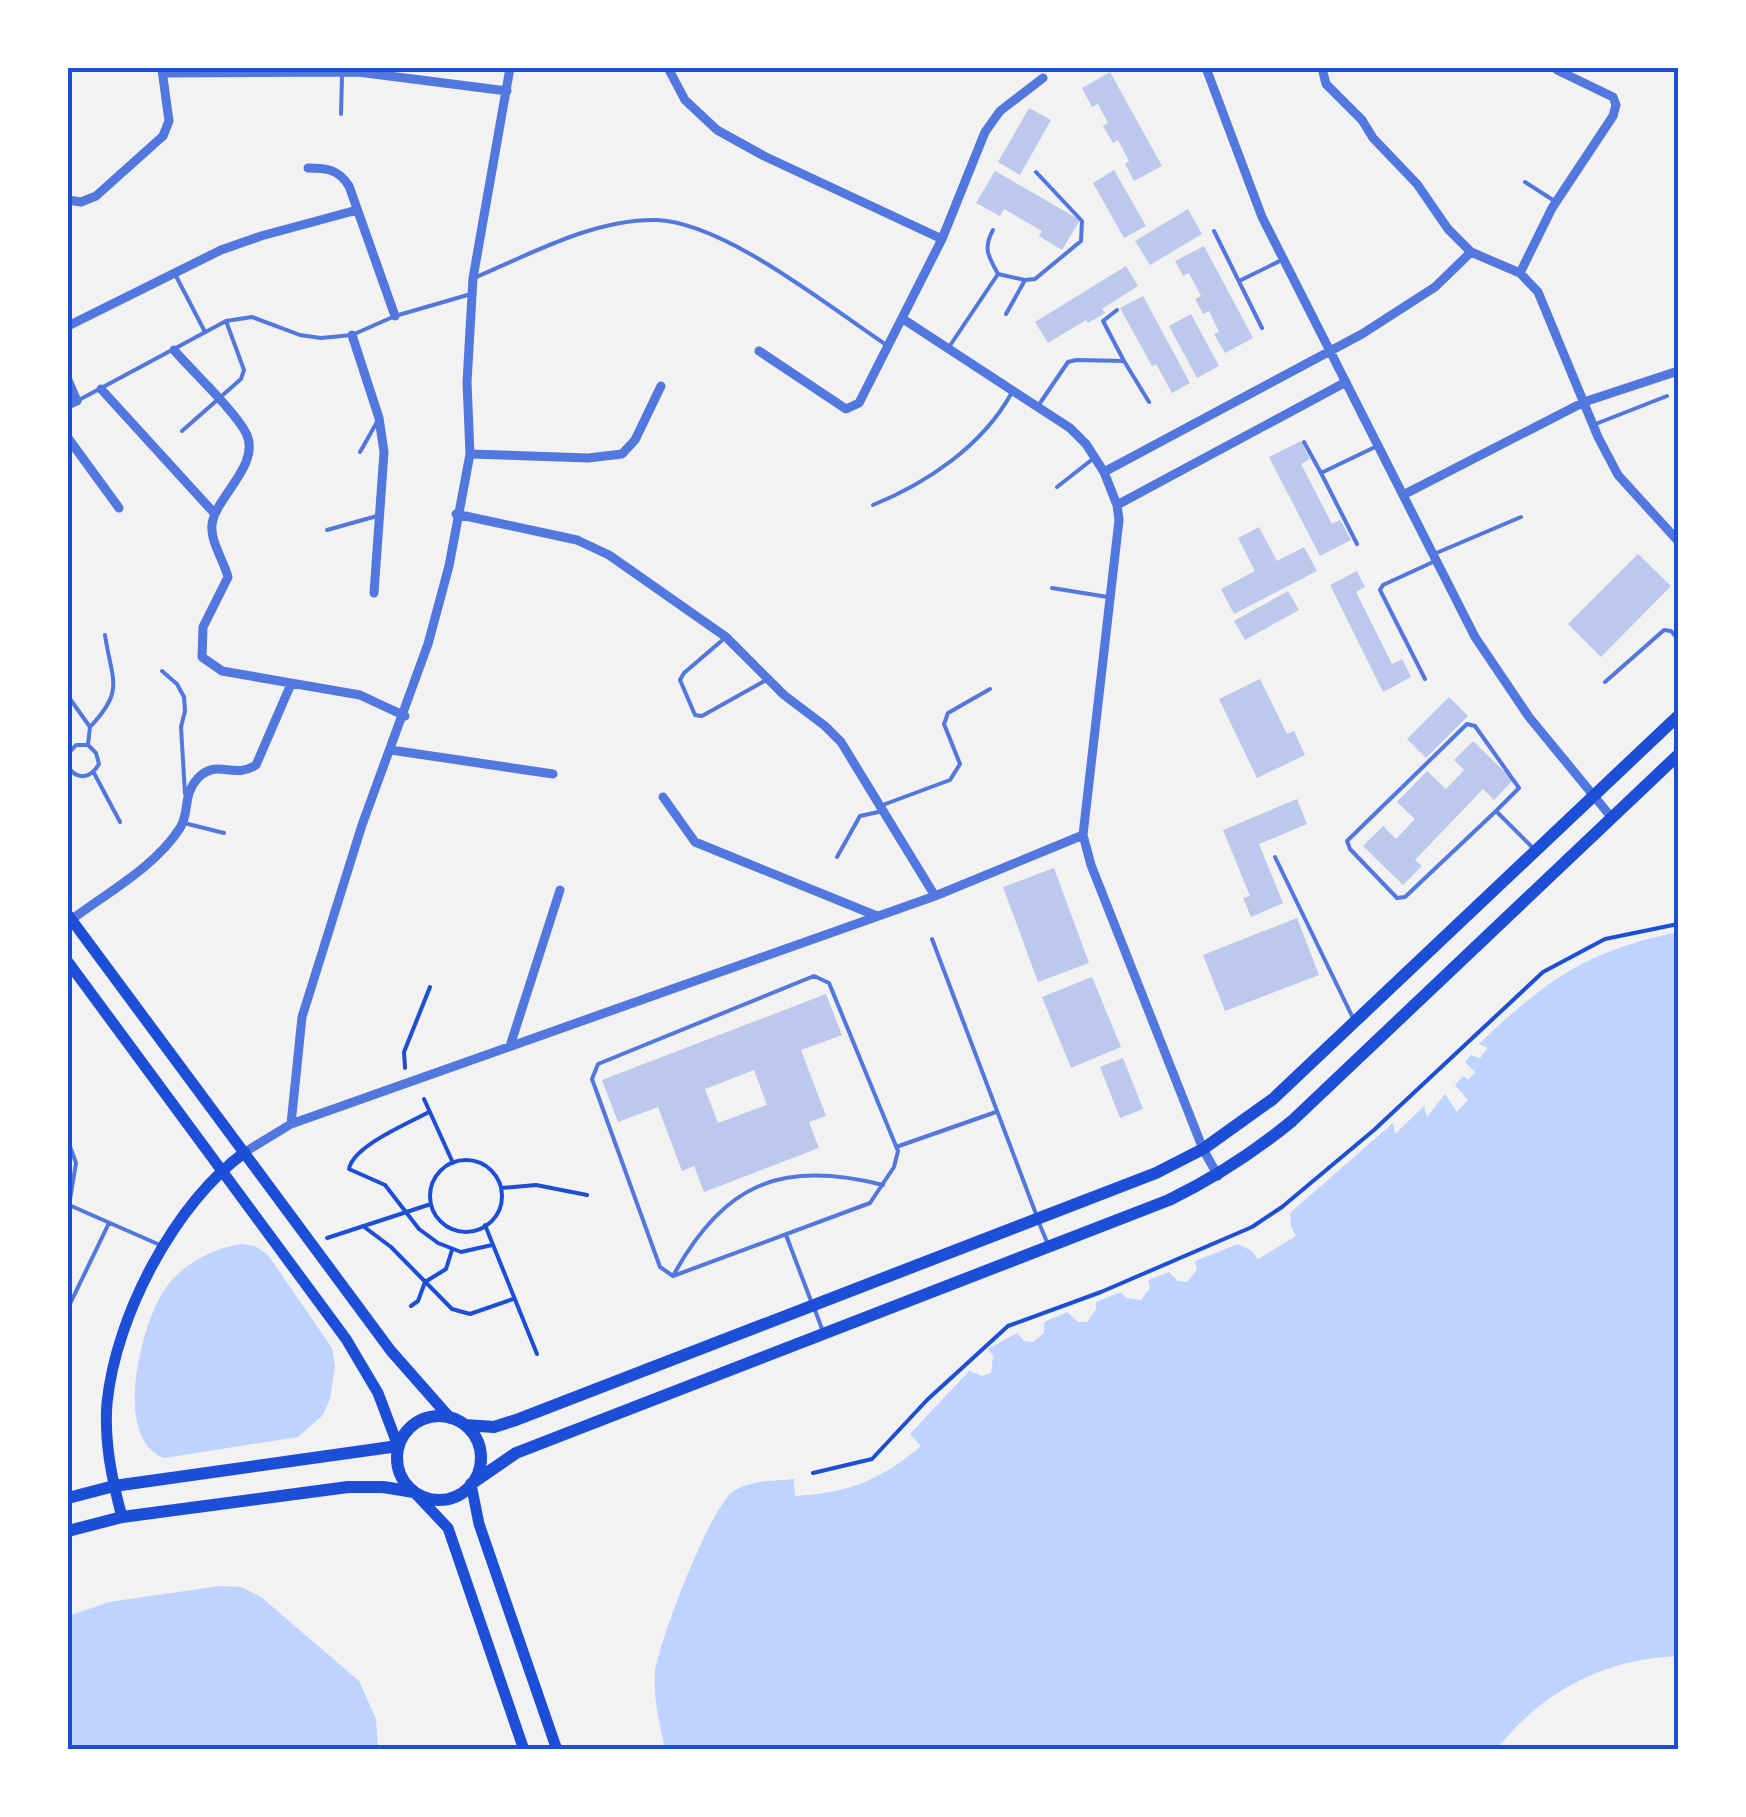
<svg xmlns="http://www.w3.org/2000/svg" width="1746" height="1817" font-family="Lato,sans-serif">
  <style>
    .water { fill: #bfd3fe }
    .building { fill: #bdc9ec; fill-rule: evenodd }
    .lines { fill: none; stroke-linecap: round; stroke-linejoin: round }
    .path { stroke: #1d4ed8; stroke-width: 4 }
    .service { stroke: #5277de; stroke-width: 4 }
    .minor { stroke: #5277de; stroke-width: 9 }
    .secondary { stroke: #1d4ed8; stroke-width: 11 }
    .primary { stroke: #1d4ed8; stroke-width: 12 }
    .neatline { fill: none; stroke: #1d4ed8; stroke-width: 4 }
  </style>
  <rect width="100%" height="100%" fill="#f2f2f2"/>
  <path class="water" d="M1678,932V1656C1604,1659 1542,1691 1497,1749H665C660,1725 653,1699 655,1673C658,1644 711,1504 734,1491C751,1480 775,1481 794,1479L795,1496C848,1493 881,1480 921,1446L910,1434L969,1371L982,1376L991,1373L993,1356L988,1349L1017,1333L1024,1341L1033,1342L1044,1333V1322L1067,1312L1078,1322H1087L1096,1309V1302L1121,1292L1126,1298L1141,1300L1150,1288L1148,1280L1169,1272L1178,1281L1187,1282L1197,1270L1195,1261L1238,1244L1252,1251L1258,1259L1296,1236L1291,1226L1290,1213L1393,1123L1395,1134L1424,1106L1427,1117L1445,1094L1457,1112L1468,1100L1455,1085L1463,1076L1468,1080L1475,1072L1465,1062L1471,1055L1480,1058L1488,1048L1479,1044C1546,980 1586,951 1678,932Z
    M241,1244L255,1246L268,1255L332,1348L335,1366L330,1399L323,1415L298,1437L164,1458C112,1438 141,1327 163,1292C179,1266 212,1248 241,1244Z
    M220,1586L241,1587L261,1597L359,1681L376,1719L378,1749H68V1616L109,1602Z"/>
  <path class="building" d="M1110,72L1162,166L1134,181L1125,164L1129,161L1118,140L1113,143L1103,126L1108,123L1098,104L1092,107L1082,88Z
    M1029,108L1051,120L1020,175L998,162Z
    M1114,170L1146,226L1124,238L1093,183Z
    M995,171L1080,220L1062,250L1039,236L1042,231L1004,209L1000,216L976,203Z
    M1188,209L1202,234L1150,265L1135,241Z
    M1204,246L1253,338L1225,353L1214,334L1219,332L1209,311L1203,314L1195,299L1201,296L1189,273L1183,276L1175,261Z
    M1126,266L1138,286L1102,309L1105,313L1088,323L1086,320L1048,343L1035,322Z
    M1143,296L1190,383L1172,393L1156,364L1152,366L1120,308Z
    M1191,314L1219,366L1197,378L1169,326Z
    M1301,441L1310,459L1301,464L1332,524L1340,520L1351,540L1320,556L1269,457Z
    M1259,527L1277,561L1304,547L1317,571L1234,614L1221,589L1255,571L1238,538Z
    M1638,554L1671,586L1601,657L1568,624Z
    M1357,571L1365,587L1356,592L1392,664L1402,659L1411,677L1383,692L1330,585Z
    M1288,591L1299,610L1245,640L1234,621Z
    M1260,679L1287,734L1294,731L1305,755L1257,778L1219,699Z
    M1449,697L1468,716L1426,758L1407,739Z
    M1473,741L1513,780L1494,800L1483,789L1415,860L1422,866L1403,885L1363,846L1383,826L1396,839L1415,819L1397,802L1427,771L1446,789L1464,770L1454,760Z
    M1297,799L1307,824L1259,844L1283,903L1251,917L1243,898L1250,896L1223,830Z
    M1054,868L1089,963L1038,982L1003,887Z
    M1297,918L1319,975L1225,1011L1203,955Z
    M1092,977L1121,1047L1071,1068L1042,997Z
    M826,994L842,1035L801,1050L826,1116L809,1122L819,1148L704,1192L694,1166L682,1171L658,1107L618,1122L602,1080ZM754,1070L767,1105L718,1123L705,1089Z
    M1123,1058L1143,1109L1120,1118L1100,1067Z"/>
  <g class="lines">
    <path class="path" d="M405,1068L404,1052L430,987
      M424,1099L453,1163
      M429,1112C409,1123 353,1146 349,1169L385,1185L419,1229L438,1243L461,1252L492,1245
      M430 1196a36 36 0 1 1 72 0a36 36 0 1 1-72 0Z
      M501,1188L536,1185L587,1195
      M485,1225L537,1354
      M363,1226L391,1247L452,1309L470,1314L513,1299
      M327,1238L431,1204
      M411,1306L418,1301L425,1282L446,1269L452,1250
      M813,1473L872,1459L927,1400L1008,1326L1101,1292L1252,1227L1282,1207L1374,1130L1543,972L1605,939L1678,924"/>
    <path class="service" d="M341,114L342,76
      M1525,182L1556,202
      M993,230C983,248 988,256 998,274
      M1214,231L1262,328
      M176,276L205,332
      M474,278C531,254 593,219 656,220C724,222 828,306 885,344
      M1239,281L1284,259
      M1117,310L1103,321L1124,361
      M1006,314L1025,280
      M949,347L998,274L1025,280L1035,279L1081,241L1082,221L1036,172
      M77,401L226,321L252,317L300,335L321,338L352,335L395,316L471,294
      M1038,406L1068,362L1076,360L1124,361L1149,402
      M1593,425L1667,396
      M182,431L241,379L244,370L226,321
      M1304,442L1321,473L1375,447
      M360,452L377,422
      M1321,473L1357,544
      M1057,487L1094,458
      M873,505C927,483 982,446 1011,394
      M327,530L377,516
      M1434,554L1521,517
      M1052,588L1108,597
      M726,637L684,673L680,680L695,715L702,716L768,679
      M162,671L177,684L184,697L185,711L181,727L185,794
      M1425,679L1380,590L1383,585L1433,562
      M1605,682L1664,630L1671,631L1678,639
      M68,696L90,727L88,744
      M90,727C125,690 112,682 105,635
      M68,754L76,745H88L96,753L99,764C91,778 78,781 68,767
      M94,773L120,822
      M880,806L950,780L960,764L944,724L948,713L990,689
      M1496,811L1519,788L1475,726L1467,724L1347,841L1350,849L1397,898L1405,897L1496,811L1532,847
      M184,823L224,833
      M837,857L860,816L883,811
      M1275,857L1353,1018
      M932,939L1036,1214
      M814,976L829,983L898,1151L894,1167L870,1203L673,1276L660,1267L592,1079L598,1064Z
      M68,1141L76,1163L69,1205L160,1245
      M896,1147L996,1112
      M1039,1223L1047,1242
      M786,1235L811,1301
      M673,1276C723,1184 781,1159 883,1185
      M68,1308L109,1223
      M815,1310L822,1329"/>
    <path class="minor" d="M668,68L685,100L717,130L764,156L942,239
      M1206,68L1262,217L1475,637L1529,717L1612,818
      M1322,68L1326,84L1362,120L1373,138L1417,184L1448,229L1471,252L1520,273L1538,292L1598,437L1618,475L1678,541
      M163,73L358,72L507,91
      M308,168C327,168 338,169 349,186L395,316
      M68,200L81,202L96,196L163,136L169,121L162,70
      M1520,273L1552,208L1613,116L1616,105L1613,97L1557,70
      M903,319L1070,428L1086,444L1104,472L1117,505L1119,520L1083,835L1091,865L1203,1149L1218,1176
      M68,326L221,250L261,236L357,210
      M352,335L379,418L384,452L374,593
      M174,350C191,370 235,411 246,433C262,465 214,498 212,525C210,541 224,561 228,577L203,627L202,657L222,671L360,695L405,716
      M759,351L846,409L859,403L942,239L985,132L1000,111L1043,78
      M68,380L77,401L68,405
      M101,389L215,514
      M68,438L119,508
      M470,454L588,458L622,454L635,440L661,386
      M1104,472L1362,334L1435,287L1471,252
      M1405,494L1584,402L1678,371
      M1117,505L1346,382
      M456,514L577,540L609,555L726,637L784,695L825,726L841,742L935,896
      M391,750L553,774
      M663,797L695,842L877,916
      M71,920C108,892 155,867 180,828C190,813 182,795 198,778C217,758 233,780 256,765L291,684
      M510,1046L560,890
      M291,1124L302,1017L362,825L428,644L449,566L470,454L467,382L473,278L510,68
      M245,1152L291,1124L935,896L1083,835"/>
    <path class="secondary" d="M68,915L391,1351L450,1418
      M68,962L346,1339L378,1393L398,1446
      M471,1484L479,1524L557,1750
      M414,1492L448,1528L524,1750
      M122,1517C112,1480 104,1442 107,1403C116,1315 174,1205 245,1152"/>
    <path class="primary" d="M397 1458a42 42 0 1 1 84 0a42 42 0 1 1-84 0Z
      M465,1425L494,1427L516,1420L1156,1173L1203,1149L1273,1099L1678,716
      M471,1484L516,1453L1169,1200C1214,1178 1253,1153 1292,1121L1678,755
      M68,1498L114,1486L398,1446
      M68,1531L122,1517L348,1487H383L414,1492"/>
  </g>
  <rect width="1746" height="1817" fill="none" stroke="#ffffff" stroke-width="140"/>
  <rect x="70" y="70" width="1606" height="1677" class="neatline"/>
</svg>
